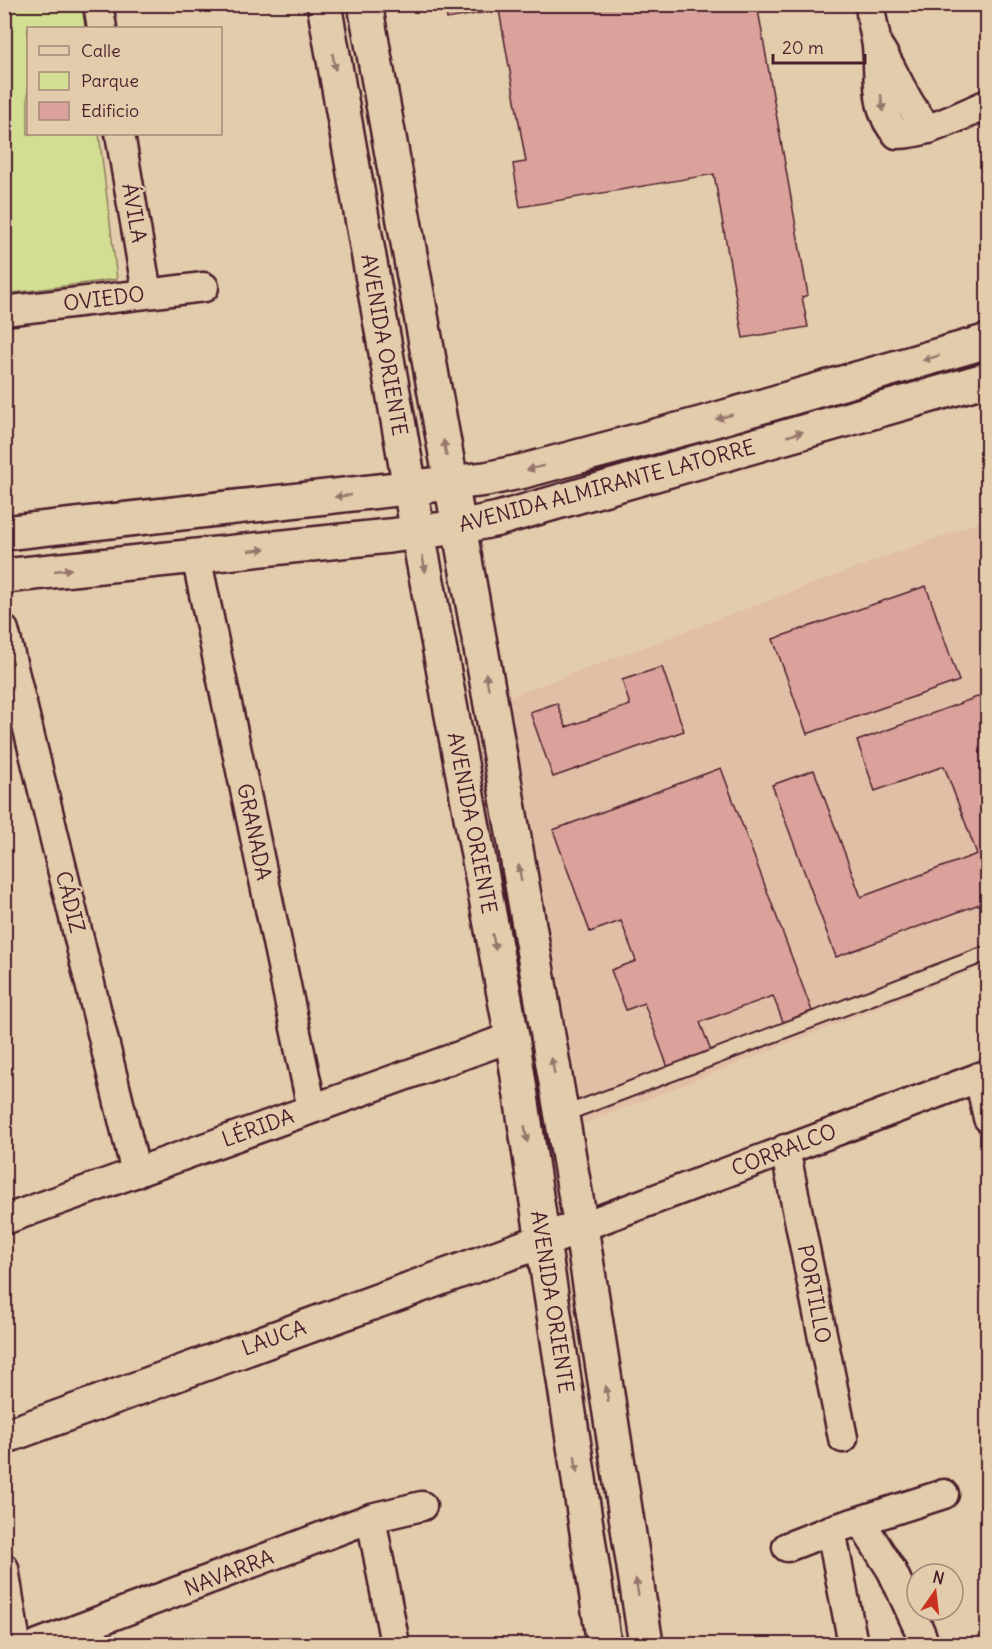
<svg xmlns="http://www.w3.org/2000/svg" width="992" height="1649" font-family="Delius,sans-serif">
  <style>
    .built { fill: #e1bfa7 }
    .green { fill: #d2de91; stroke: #8e7e5e; stroke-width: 1.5 }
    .building { fill: #dba19b; stroke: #4a1f2b; stroke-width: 1.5 }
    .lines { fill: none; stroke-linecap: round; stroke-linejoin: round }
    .lane-casing { stroke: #4a1f2b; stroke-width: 18 }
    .street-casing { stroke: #4a1f2b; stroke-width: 33 }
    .secondary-casing { stroke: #4a1f2b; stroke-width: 38 }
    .lane { stroke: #e3ccac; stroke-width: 14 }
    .street { stroke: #e3ccac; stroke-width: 28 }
    .secondary { stroke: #e3ccac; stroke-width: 33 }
    .oneway { fill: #96766c }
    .labels { text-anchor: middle; stroke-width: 4.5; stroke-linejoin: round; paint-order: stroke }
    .street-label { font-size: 21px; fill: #4a1f2b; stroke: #e3ccac }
  </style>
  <rect width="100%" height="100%" fill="#e3ccac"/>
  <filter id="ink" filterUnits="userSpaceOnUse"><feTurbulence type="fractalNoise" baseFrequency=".0167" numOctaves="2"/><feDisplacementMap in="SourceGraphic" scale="12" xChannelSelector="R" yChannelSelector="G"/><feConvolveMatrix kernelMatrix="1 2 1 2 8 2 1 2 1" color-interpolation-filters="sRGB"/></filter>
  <g filter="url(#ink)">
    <path class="built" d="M987,519V965L584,1124L509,697Z"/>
    <path class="green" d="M4,5H82L85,28H28V134H99L117,279L5,294Z"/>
    <path class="building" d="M445,4H757L808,295L802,297L808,327L743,338L714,174L520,207L513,164L526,162L499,10L447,19Z
      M926,586L959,681L807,734L773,639Z
      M662,667L684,731L553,777L530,712L557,703L566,727L630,705L622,680Z
      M988,693V901L836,957L772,785L814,770L861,897L977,854L944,766L875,791L857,741Z
      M721,768L812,1011L783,1022L773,996L700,1022L712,1054L669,1070L644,1003L626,1010L611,970L636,961L621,921L590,932L553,830Z"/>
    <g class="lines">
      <defs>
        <path id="lane" d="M562,1115L988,953"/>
        <path id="street" d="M98,4L102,28
          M870,4C871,19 875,32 877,46C880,76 874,111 897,134C928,134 959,116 988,104
          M880,49C896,74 907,107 929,129
          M120,134L147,293
          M4,311L204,287
          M196,556L312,1109
          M4,630L136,1173
          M979,1077L988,1118
          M785,1149L843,1438
          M4,1220L512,1037
          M581,1227L988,1074
          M371,1518L395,1644
          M861,1522L892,1571L921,1634L924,1644
          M831,1530L853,1644
          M787,1547L831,1530L944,1494
          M4,1568L16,1644
          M38,1644L371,1518L422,1506"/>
        <path id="secondary" d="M324,4L418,533L512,1037L604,1644
          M365,4L492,710L581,1227L646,1644
          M4,533L486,479L524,471L704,423L988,341
          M4,576L389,536L459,527L498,519L988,379
          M4,1437L564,1233"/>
      </defs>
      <use href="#lane" class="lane-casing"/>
      <use href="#street" class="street-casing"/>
      <use href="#secondary" class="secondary-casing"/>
      <use href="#lane" class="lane"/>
      <use href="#street" class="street"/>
      <use href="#secondary" class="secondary"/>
    </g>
    <defs><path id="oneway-solid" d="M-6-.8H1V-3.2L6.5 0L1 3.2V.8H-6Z" transform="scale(1.5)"/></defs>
    <g class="oneway">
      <use href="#oneway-solid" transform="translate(334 62) rotate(80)"/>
      <use href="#oneway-solid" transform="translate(882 103) rotate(83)"/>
      <use href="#oneway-solid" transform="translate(931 358) rotate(164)"/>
      <use href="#oneway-solid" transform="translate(724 417) rotate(164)"/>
      <use href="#oneway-solid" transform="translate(795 434) rotate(-16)"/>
      <use href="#oneway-solid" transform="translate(445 448) rotate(-100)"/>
      <use href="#oneway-solid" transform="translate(535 468) rotate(165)"/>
      <use href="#oneway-solid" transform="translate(343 496) rotate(174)"/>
      <use href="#oneway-solid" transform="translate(257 550) rotate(-6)"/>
      <use href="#oneway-solid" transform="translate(424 564) rotate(79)"/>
      <use href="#oneway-solid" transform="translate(63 570) rotate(-6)"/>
      <use href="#oneway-solid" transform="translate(487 681) rotate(-100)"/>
      <use href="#oneway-solid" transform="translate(520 873) rotate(-100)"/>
      <use href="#oneway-solid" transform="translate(494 942) rotate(79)"/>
      <use href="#oneway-solid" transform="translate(553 1066) rotate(-100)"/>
      <use href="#oneway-solid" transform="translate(526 1134) rotate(81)"/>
      <use href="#oneway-solid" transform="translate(607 1394) rotate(-99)"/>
      <use href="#oneway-solid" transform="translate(576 1464) rotate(81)"/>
      <use href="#oneway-solid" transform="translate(637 1587) rotate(-99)"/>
    </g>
  </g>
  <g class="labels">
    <g class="street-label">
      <text transform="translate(134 213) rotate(80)" y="7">ÁVILA</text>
      <text transform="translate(104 299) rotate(-7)" y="7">OVIEDO</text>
      <text transform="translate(384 345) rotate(80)" y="7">AVENIDA ORIENTE</text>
      <text transform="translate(607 486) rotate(-15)" y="7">AVENIDA ALMIRANTE LATORRE</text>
      <text transform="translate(472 823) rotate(79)" y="7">AVENIDA ORIENTE</text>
      <text transform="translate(254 832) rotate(78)" y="7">GRANADA</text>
      <text transform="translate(70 902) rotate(76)" y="7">CÁDIZ</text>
      <text transform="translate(258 1128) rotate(-20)" y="7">LÉRIDA</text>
      <text transform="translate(784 1150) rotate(-21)" y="7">CORRALCO</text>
      <text transform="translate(814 1294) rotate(79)" y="7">PORTILLO</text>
      <text transform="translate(552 1302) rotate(81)" y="7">AVENIDA ORIENTE</text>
      <text transform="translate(274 1338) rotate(-20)" y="7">LAUCA</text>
      <text transform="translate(229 1573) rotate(-21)" y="7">NAVARRA</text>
    </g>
  </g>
  <rect width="992" height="1649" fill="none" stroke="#e3ccac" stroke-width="24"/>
  <rect x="12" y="12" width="968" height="1625" fill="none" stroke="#4a1f2b" stroke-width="2" filter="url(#ink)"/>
  <rect x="27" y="27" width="195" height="108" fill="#e3ccac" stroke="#a68778" stroke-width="1.5"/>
  <rect x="39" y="46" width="30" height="9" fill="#e3ccac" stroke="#a68778" stroke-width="1.5"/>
  <text x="81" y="57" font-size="18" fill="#4a1f2b">Calle</text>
  <rect x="39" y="72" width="30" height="18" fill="#d2de91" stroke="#a68778" stroke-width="1.5"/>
  <text x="81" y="87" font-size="18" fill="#4a1f2b">Parque</text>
  <rect x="39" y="102" width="30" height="18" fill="#dba19b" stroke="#a68778" stroke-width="1.5"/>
  <text x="81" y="117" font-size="18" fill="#4a1f2b">Edificio</text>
  <g transform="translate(935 1592) rotate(14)"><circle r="28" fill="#e3ccac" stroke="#a68778" stroke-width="1.5"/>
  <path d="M0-4.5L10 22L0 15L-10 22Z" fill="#c8321e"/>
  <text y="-9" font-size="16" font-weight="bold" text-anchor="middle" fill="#4a1f2b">N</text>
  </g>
  <path d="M773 54v9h92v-9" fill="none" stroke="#4a1f2b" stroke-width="3"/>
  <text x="782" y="54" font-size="18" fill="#4a1f2b" stroke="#e3ccac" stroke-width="4.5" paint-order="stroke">20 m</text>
</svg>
